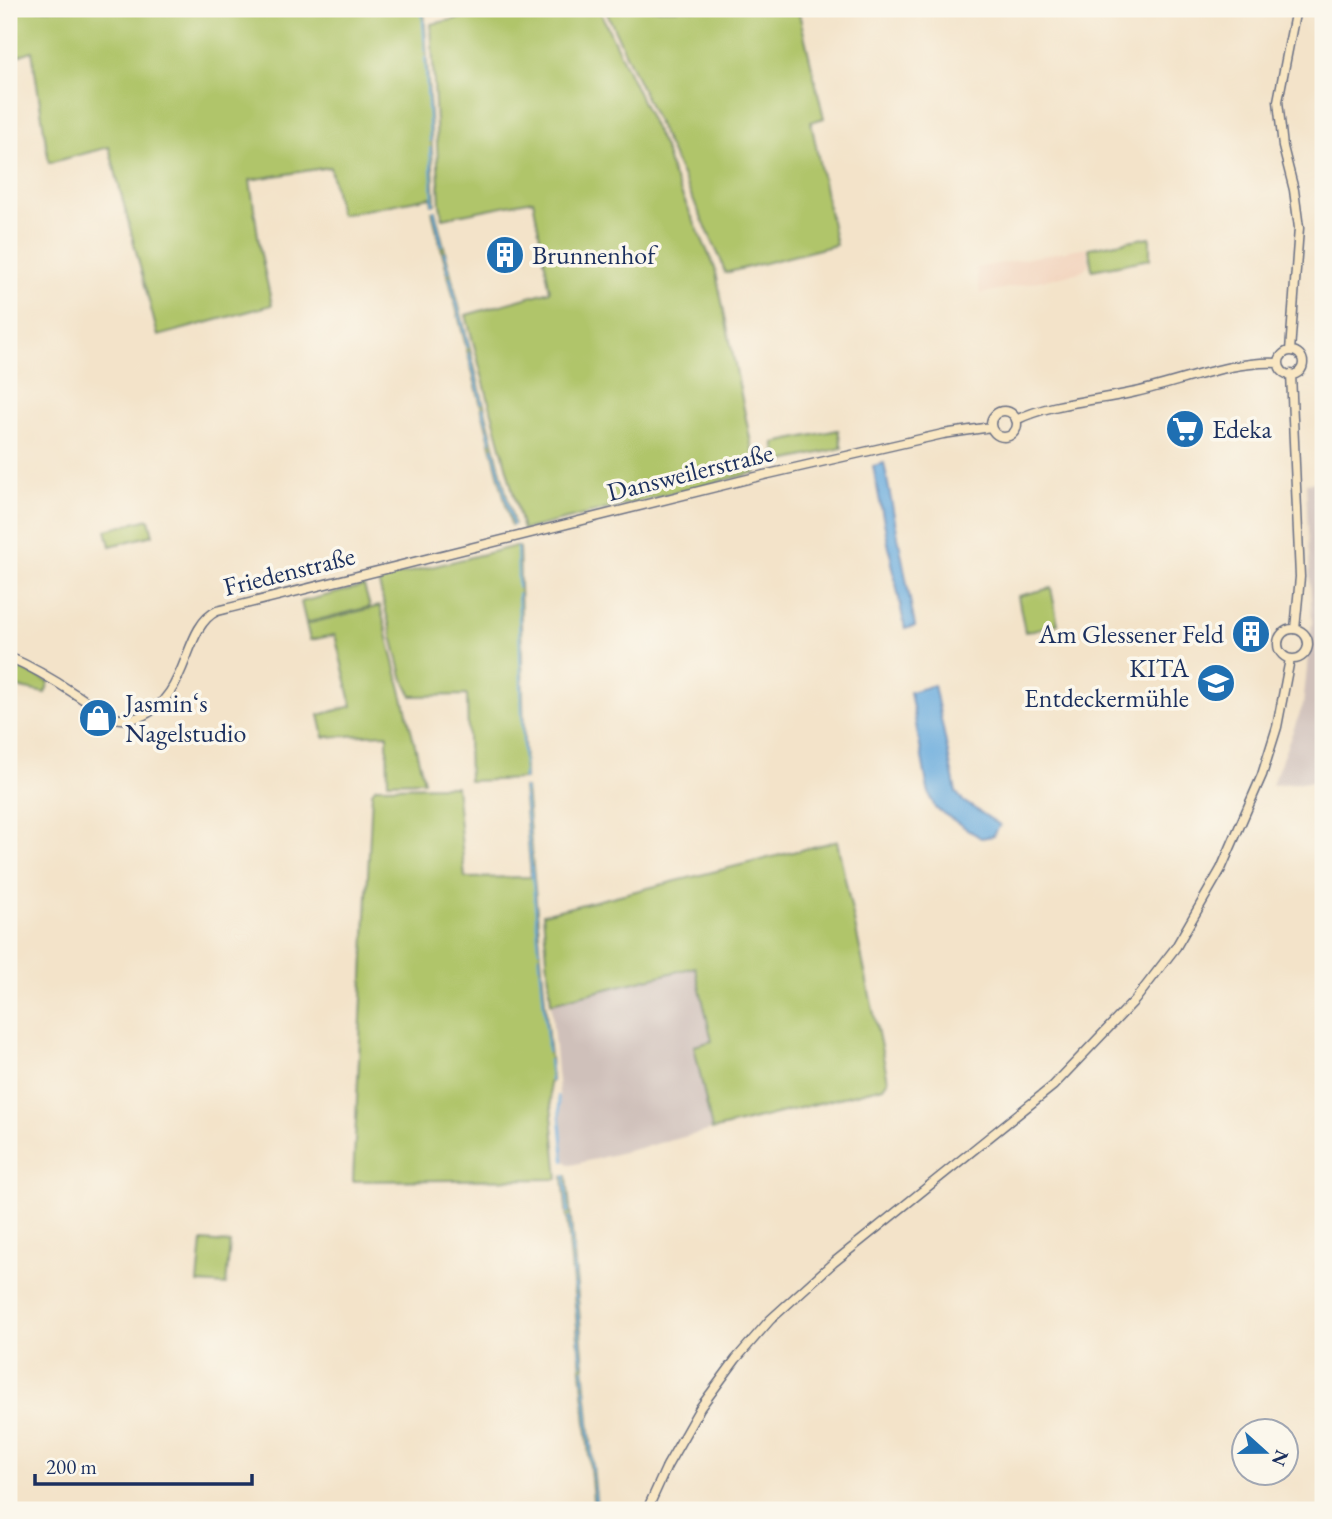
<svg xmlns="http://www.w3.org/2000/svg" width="1332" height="1519" font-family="'EB Garamond',serif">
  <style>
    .built { fill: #f2d4be }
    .industrial { fill: #cfc0ba }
    .green { fill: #b0c56a; stroke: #667a64; stroke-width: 2 }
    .water { fill: #69abdd; stroke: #426d9e; stroke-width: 2 }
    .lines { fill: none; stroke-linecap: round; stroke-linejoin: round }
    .stream { stroke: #69abdd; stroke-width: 2 }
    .secondary-casing { stroke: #676e83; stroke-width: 11 }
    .secondary { stroke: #f9e7c3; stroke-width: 8 }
    .labels { text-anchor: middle; stroke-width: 7; stroke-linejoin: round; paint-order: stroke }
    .poi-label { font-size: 26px; fill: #1b2f5e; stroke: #fbf7ec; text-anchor: start }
    .street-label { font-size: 26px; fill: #1b2f5e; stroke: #fbf7ec }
  </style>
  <rect width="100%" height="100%" fill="#fbf7ec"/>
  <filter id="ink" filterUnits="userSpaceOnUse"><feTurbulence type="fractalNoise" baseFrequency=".0143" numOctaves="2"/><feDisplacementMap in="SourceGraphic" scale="14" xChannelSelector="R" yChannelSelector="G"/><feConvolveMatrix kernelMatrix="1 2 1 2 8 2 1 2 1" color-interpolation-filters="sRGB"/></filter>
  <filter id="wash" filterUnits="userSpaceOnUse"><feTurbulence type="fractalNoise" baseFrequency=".00686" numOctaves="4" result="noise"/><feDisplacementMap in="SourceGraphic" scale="28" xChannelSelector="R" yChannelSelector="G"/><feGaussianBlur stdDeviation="1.57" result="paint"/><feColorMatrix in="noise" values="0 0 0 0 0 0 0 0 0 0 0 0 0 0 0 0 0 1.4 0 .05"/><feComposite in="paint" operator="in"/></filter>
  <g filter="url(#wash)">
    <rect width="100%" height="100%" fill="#f3e3c9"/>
    <path class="built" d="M1087,247L1089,265L1080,272L980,294L976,268Z"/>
    <path class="industrial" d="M1323,482V781L1272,785L1303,705L1312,623L1306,483Z
      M695,967L712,1042L694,1046L712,1130L571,1165L565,1161L551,1003Z"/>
    <path class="green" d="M9,9H424L435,204L432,205L431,197L340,215L330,167L250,180L260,250L272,305L158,336L109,147L49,163L32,51L9,59Z
      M505,9H599L665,150L672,173L715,268L757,472L523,530L466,315L550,291L533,200L443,218L440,205L431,24Z
      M605,9H798L824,118L811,122L836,245L725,273L721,260Z
      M435,211L514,524L511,525L432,212Z
      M1150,237V259L1092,270L1089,248Z
      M838,430L842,448L779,462L774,443Z
      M149,519L153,535L110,546L106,530Z
      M512,547H519L525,779L469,781L467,695L412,696L402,676L378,580Z
      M364,586L370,607L306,623L301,602Z
      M1051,588L1058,624L1025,632L1018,596Z
      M380,606L424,781L388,782L387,734L324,737L319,715L352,706L335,635L310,640L306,624Z
      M20,668L49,682L45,693L11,686Z
      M456,786L465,878L531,877L523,788H526L552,1081L549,1083L558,1179L353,1181L372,792L376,787Z
      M837,841L888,1080L883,1087L712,1130L694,1046L712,1041L695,967L551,1003L543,914Z
      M563,1176H567L597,1510H594Z
      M202,1241L230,1243L226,1285L198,1283Z"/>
    <path class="water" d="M884,463L915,626L905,629L873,466Z
      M934,685L956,792L963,801L1000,825L993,836L981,838L935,808L928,790L910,692Z"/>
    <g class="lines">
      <path class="stream" d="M422,9L425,52
        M425,57L430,141
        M430,148L433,205
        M434,211L442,245
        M444,252L449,272
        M450,277L468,347
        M469,353L482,403
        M483,408L491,441
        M493,448L513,525
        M517,547L518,588
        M518,594L524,779
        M524,788L539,950
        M539,955L548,1052
        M549,1060L551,1081
        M558,1096L564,1161
        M565,1176L568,1212
        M569,1217L582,1364
        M583,1369L596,1510"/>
    </g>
  </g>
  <g filter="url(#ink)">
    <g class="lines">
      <defs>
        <path id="secondary" d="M1290,351L1299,228L1294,190L1283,147L1278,101L1296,9
          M1279 363a12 12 0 1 1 24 0a12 12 0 1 1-24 0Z
          M1291,374L1300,577L1295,629
          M991 424a13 13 0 1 1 26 0a13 13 0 1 1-26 0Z
          M1016,420C1050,403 1094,401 1131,393C1179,383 1230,360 1279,363
          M1278 644a15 15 0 1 1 30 0a15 15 0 1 1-30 0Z
          M9,657C32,667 54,680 75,694C87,701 99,712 112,717C121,720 131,720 139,717C190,699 182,627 217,611L764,475L943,434L991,427
          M647,1510L667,1466L700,1408L736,1359L770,1320L833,1263L1053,1086L1135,1000L1176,947L1221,869L1262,775L1277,727L1290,659"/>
      </defs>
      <use href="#secondary" class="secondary-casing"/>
      <use href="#secondary" class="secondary"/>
    </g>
  </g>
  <defs>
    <symbol id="building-disc" viewBox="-11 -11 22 22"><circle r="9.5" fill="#1f6fb2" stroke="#fbf7ec"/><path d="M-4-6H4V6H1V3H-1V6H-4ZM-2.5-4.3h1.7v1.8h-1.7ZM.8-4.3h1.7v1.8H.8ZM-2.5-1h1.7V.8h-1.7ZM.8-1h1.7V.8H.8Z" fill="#fff"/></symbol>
    <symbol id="supermarket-disc" viewBox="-11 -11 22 22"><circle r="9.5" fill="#1f6fb2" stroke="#fbf7ec"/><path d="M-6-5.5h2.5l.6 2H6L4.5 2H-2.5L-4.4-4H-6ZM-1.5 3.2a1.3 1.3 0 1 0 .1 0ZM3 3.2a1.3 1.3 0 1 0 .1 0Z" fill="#fff"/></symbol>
    <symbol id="school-disc" viewBox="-11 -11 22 22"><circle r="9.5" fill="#1f6fb2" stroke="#fbf7ec"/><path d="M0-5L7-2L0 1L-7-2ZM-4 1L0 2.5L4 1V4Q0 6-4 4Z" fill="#fff"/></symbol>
    <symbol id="shop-disc" viewBox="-11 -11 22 22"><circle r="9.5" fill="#1f6fb2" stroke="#fbf7ec"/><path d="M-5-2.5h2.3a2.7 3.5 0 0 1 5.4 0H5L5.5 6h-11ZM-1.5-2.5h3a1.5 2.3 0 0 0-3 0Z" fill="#fff"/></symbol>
  </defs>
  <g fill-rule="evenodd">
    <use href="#building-disc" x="483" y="233" width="44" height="44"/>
    <use href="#supermarket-disc" x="1163" y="407" width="44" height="44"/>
    <use href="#building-disc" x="1229" y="612" width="44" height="44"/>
    <use href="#school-disc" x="1194" y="661" width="44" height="44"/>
    <use href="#shop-disc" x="76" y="696" width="44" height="44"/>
  </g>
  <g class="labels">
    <g class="poi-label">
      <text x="532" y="264">Brunnenhof</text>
      <text x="1212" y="438">Edeka</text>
      <text x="1224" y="643" text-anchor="end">Am Glessener Feld</text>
      <text x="1189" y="677" text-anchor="end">KITA<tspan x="1189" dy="30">Entdeckermühle</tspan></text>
      <text x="125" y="712">Jasmin‘s<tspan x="125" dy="30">Nagelstudio</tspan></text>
    </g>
    <g class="street-label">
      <text transform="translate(690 472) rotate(-14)" y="9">Dansweilerstraße</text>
      <text transform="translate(289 571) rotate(-14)" y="9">Friedenstraße</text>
    </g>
  </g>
  <rect width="1332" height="1519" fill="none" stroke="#fbf7ec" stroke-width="35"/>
  <g transform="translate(1265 1452) rotate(111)"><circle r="33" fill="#fbf7ec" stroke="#a1a7b3" stroke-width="2"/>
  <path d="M0-5L12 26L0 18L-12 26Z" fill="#1f6fb2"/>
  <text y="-10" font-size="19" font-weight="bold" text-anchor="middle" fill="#1b2f5e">N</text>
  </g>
  <path d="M35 1474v10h217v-10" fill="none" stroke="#1b2f5e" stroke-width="3.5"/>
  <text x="46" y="1474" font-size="21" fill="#1b2f5e" stroke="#fbf7ec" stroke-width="5" paint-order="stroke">200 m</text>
</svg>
